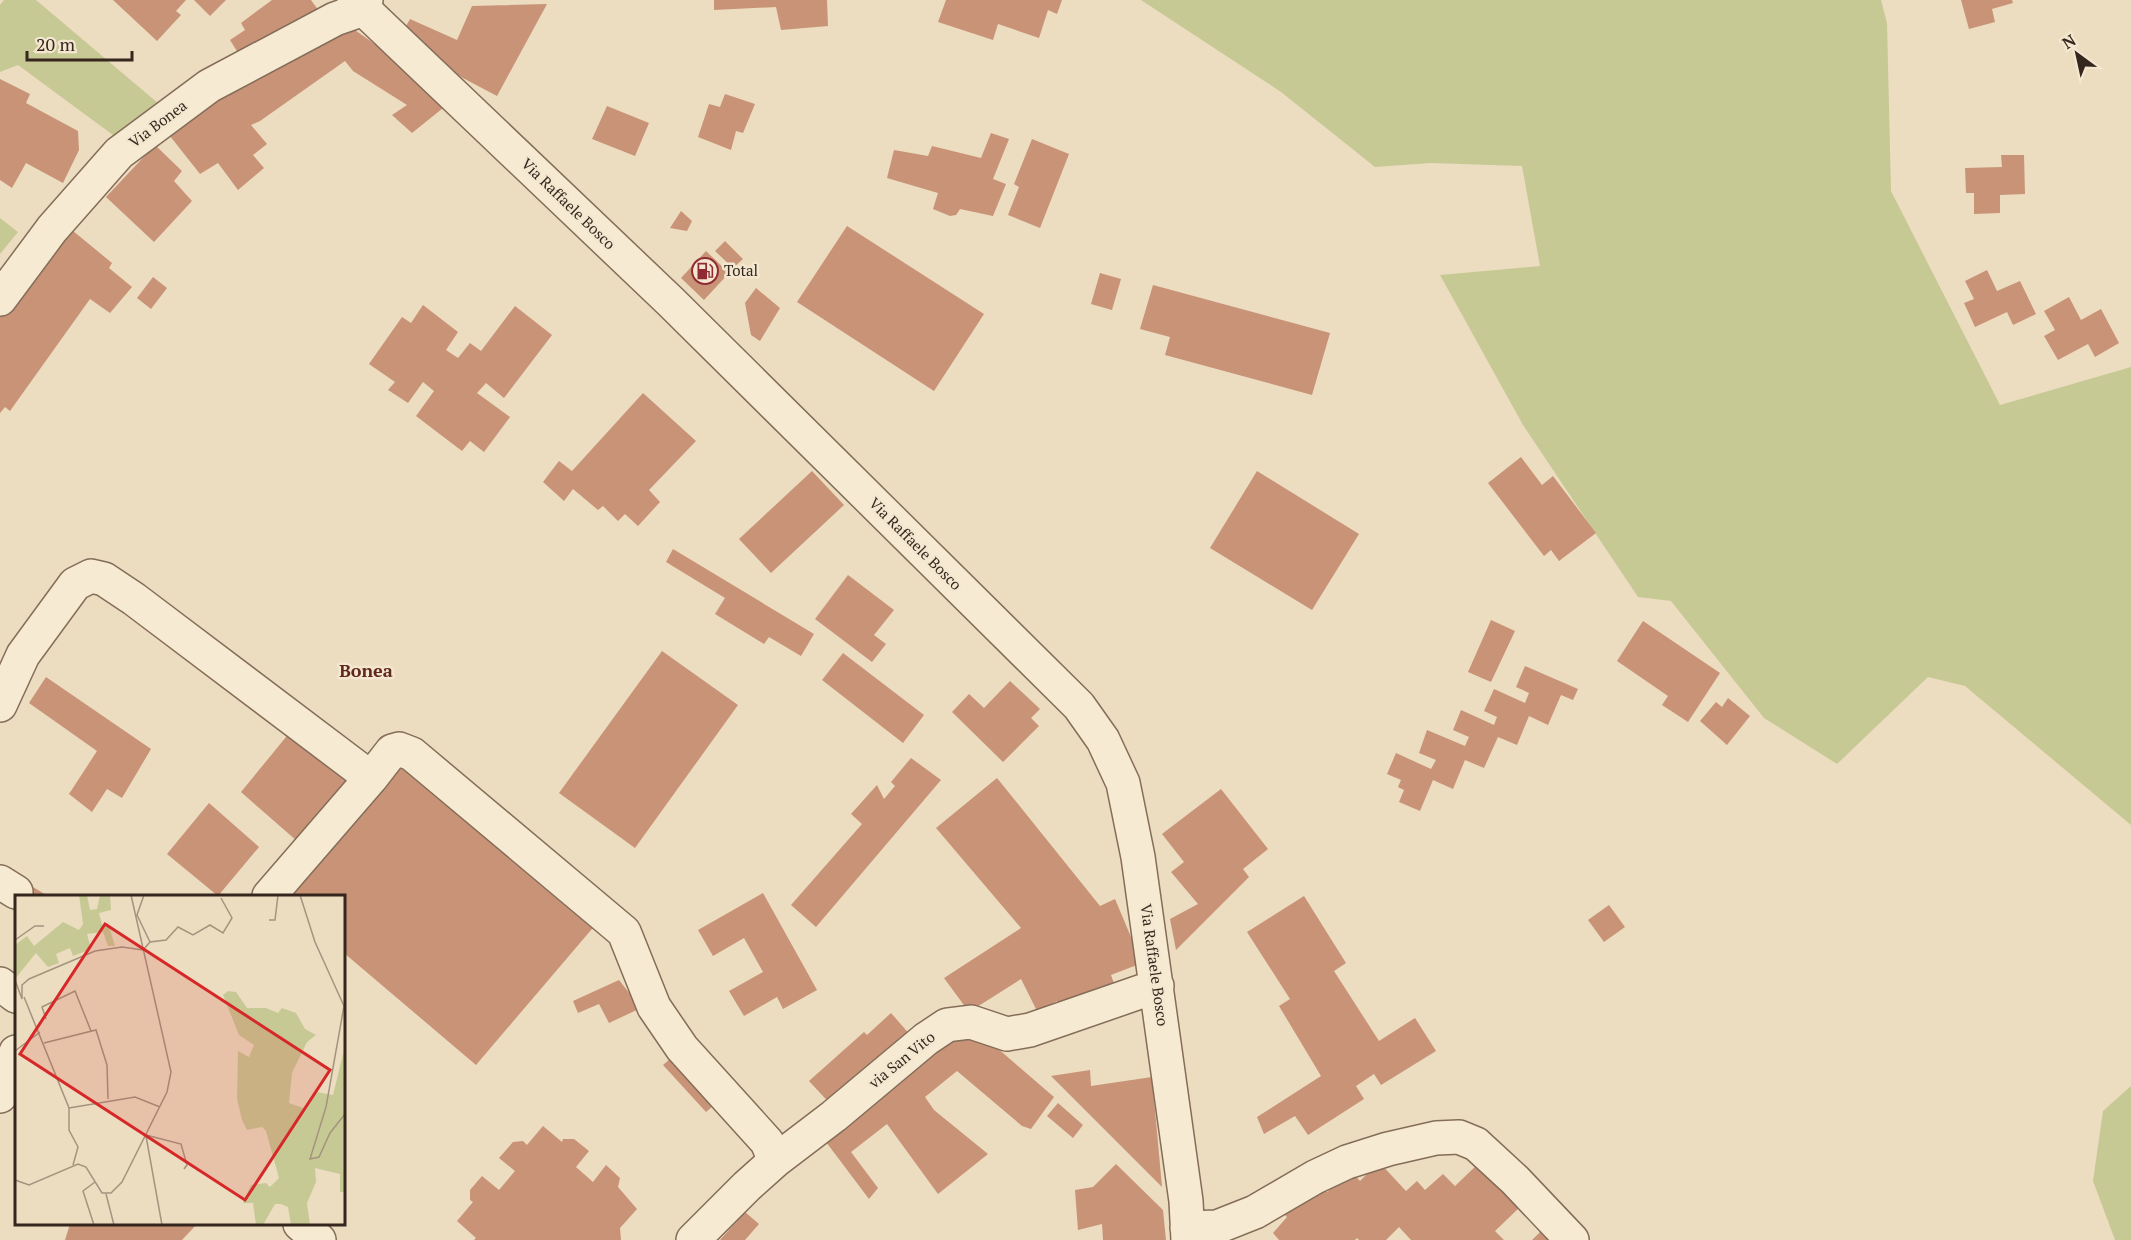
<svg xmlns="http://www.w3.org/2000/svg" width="2131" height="1240" font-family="'PT Serif',serif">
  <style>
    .green { fill: #c7c995 }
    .building { fill: #c99377 }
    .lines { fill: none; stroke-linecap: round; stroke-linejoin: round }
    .minor-casing { stroke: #846d59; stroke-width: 36 }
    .minor { stroke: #f7ead3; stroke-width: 33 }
    .labels { text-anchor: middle; stroke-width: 5; stroke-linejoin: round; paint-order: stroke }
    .street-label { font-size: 15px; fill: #35271d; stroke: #f4e7d0 }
    .poi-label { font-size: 15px; fill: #35271d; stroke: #f4e7d0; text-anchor: start }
    .quarter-label { font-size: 18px; font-weight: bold; fill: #60271e; stroke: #f4e7d0 }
    .inset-road { fill: none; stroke: #a3947f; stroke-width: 1.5 }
    .view { fill: #d62828; fill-opacity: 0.15; stroke: #d62828; stroke-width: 3 }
    .inset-edge { fill: none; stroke: #35271d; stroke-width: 3 }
  </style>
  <rect width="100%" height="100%" fill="#ecdcc0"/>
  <path class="green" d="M4,0H36L159,104L117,138L18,65L0,72V5Z
    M1141,0H1881L1887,23L1891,191L2000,405L2131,367V825L1965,686L1928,677L1837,764L1764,718L1671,601L1638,597L1523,425L1440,275L1540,266L1522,166L1431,163L1375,167L1281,92Z
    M0,218L18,232L0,254Z
    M2131,1086V1240H2115L2093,1181L2103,1111Z"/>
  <path class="building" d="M113,0H186L176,11L181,15L157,41Z
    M194,0H226L210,16Z
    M272,0H311L319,11L240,56L230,40L245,30L241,23Z
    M714,0H827L828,26L781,30L776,7L714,10Z
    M946,0H1062L1057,14L1048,10L1039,38L998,24L993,40L938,22Z
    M1961,0H2012L2013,3L1992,9L1995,22L1969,29Z
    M547,4L497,96L444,68L405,28L410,19L457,40L472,6Z
    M345,23L424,79L448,104L412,133L392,115L407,105L353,71L345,61L260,121L251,125L267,144L253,155L264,168L238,190L218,163L200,174L166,131Z
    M0,79L30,94L26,103L78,131L79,150L63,183L26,163L12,188L0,180Z
    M725,94L755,104L743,133L736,131L731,150L698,137L709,104L720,107Z
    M607,106L649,123L635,156L592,139Z
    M991,133L1009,139L993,179L1006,184L993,216L960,209L956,215L950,216L933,209L938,193L887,178L894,150L928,156L932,146L981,158Z
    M1032,139L1069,154L1040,228L1008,215L1019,187L1014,184Z
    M155,145L182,171L174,181L192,201L154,242L106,197Z
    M2001,155H2024L2025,194L2000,195V213L1974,214V193H1966L1965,168L2002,167Z
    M681,211L692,221L687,231L670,228Z
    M67,226L112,263L109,268L132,287L110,313L90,299L10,411L5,407L0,413V317Z
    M847,226L984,314L934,391L797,302Z
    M725,241L743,259L733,268L715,251Z
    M706,251L729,273L704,300L681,278Z
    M1987,270L1997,291L2020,281L2036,314L2013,325L2007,312L1975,327L1964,303L1974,299L1965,281Z
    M1100,273L1121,279L1112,310L1091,304Z
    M153,277L167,288L151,309L137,298Z
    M1153,285L1330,333L1312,395L1165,355L1170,337L1140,329Z
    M756,288L780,308L760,341L751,335L745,303Z
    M2069,297L2081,320L2101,309L2119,343L2095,357L2088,344L2058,360L2044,336L2055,330L2044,311Z
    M423,305L458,332L446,350L458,358L470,343L481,351L515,306L552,335L504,398L486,383L477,393L510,417L484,452L470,441L462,451L416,416L434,391L423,382L408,403L388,390L395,382L369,364L402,317L411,323Z
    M643,393L696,441L649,490L660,502L638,526L625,514L618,521L603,506L598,510L573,489L564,501L543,482L559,461L572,471Z
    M1521,457L1542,485L1553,476L1596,533L1559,561L1551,550L1544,556L1488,483Z
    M812,471L844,505L771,573L739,539Z
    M1257,471L1359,534L1312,610L1210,548Z
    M673,549L814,634L801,656L769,637L764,644L715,614L725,598L666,562Z
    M848,575L894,610L874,635L886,644L872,662L815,619Z
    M1491,620L1515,631L1491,682L1468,672Z
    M1643,621L1720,673L1688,722L1662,705L1668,696L1617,661Z
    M662,651L738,705L635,848L559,793Z
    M843,653L924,715L903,743L822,680Z
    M1525,666L1578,689L1573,700L1561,695L1548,725L1529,716L1517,745L1498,737L1484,768L1465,760L1453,789L1433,780L1420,811L1399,802L1404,790L1398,787L1401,780L1387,774L1396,753L1431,769L1436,760L1419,753L1427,730L1465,746L1469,737L1453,730L1461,710L1494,725L1497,717L1484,711L1494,689L1525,703L1529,693L1516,687Z
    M46,677L151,749L122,798L107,789L92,812L69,794L97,751L29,703Z
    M1010,681L1040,709L1031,718L1039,726L1003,762L952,712L969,694L984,708Z
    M1728,698L1750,716L1727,745L1700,721L1716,702L1722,707Z
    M295,726L360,782L305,848L241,792Z
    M911,758L941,780L816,927L791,905L862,824L851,814L877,785L884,799L895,786L891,782Z
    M404,759L597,923L476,1065L344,953V896H287Z
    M997,778L1100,906L1115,899L1142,963L1111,975L1116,989L1062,1013L1057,1001L1037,1011L1021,979L969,1012L944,978L1021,928L936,828Z
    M1221,789L1268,849L1243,869L1249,877L1176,950L1170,919L1198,904L1171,872L1184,862L1162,834Z
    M209,803L259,847L218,896L167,854Z
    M33,887L48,896H27Z
    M763,893L817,990L783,1009L777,997L744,1016L729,991L763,972L744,938L713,956L698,930Z
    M1304,896L1346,963L1334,971L1379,1041L1415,1018L1436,1051L1381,1085L1374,1074L1356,1086L1364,1099L1308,1135L1295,1116L1264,1134L1257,1117L1321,1076L1279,1006L1290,999L1247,932Z
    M1609,905L1625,927L1604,942L1588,920Z
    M619,980L641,1008L609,1023L599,1004L578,1013L573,1001Z
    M891,1013L912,1037L835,1109L809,1081L864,1032L867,1035Z
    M973,1027L1054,1097L1031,1129L1022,1126L957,1071L925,1097L934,1110L988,1154L938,1194L887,1124L851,1152L878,1188L869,1199L823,1138L946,1039Z
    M677,1053L720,1100L706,1112L663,1065Z
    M1090,1070L1091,1086L1152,1077L1162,1187L1051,1076Z
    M1058,1103L1083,1125L1073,1138L1047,1116Z
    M543,1126L562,1142L563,1139H574L589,1151L576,1167L593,1182L606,1165L620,1178L618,1187L637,1209L620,1228L621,1240H474L476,1238L457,1221L473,1202L470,1200V1190L482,1176L499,1190L515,1171L499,1158L513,1142L523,1141L527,1145Z
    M1379,1162L1406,1191L1417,1181L1425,1190L1443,1174L1455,1186L1479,1163L1520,1207L1495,1231L1504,1240H1411L1399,1227L1386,1240H1359L1357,1238L1355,1240H1279L1273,1233L1287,1217L1284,1214L1317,1183L1327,1192L1350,1170L1360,1181Z
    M1116,1164L1163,1210L1166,1240H1103L1102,1224L1078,1230L1075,1190L1093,1187Z
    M745,1212L759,1224L745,1240H720Z
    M70,1224H197L182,1240H65Z
    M1543,1229L1553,1240H1532Z"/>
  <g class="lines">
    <defs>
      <path id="minor" d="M354,0L671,302L1079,706L1103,740L1123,783L1138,857L1186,1201L1188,1240
        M0,299L52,229L119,153L209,86L335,19L364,9L366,0
        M0,705L23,655L75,584L91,576L104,579L134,599L371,778
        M0,882L16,892
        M269,896L371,778L392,751L399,749L412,754L624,932L654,1007L682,1048L767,1142L775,1161
        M0,984L16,996
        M0,1096L16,1052
        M300,1224L319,1240
        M1187,1228L1217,1227L1255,1212L1315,1177L1347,1162L1388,1149L1436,1138L1459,1137L1476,1144L1515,1180L1572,1240
        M693,1240L747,1186L775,1161L834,1116L926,1039L947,1025L971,1022L1007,1034L1030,1030L1157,986"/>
    </defs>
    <use href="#minor" class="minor-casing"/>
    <use href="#minor" class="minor"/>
  </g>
  <defs>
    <symbol id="fuel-ring" viewBox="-11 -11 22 22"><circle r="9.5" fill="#f4e7d0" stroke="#912b33" stroke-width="1.5"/><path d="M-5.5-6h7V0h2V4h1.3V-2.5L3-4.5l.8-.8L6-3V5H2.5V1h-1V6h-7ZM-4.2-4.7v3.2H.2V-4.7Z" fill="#912b33"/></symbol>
  </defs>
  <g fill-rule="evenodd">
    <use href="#fuel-ring" x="690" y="256" width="30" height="30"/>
  </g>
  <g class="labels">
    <g class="street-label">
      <text transform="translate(158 124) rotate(-37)" y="5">Via Bonea</text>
      <text transform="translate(568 204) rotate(44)" y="5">Via Raffaele Bosco</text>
      <text transform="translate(915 544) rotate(45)" y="5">Via Raffaele Bosco</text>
      <text transform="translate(1154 965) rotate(82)" y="5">Via Raffaele Bosco</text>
      <text transform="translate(902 1060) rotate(-39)" y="5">via San Vito</text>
    </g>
    <g class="poi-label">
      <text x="724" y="276">Total</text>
    </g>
    <g class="quarter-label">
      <text x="366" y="677">Bonea</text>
    </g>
  </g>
  <g transform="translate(15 895)">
    <rect width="330" height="330" fill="#ecdcc0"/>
    <path d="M64,0H72L75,15L82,14L85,0H95L96,15L84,18L87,30L93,28L100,51H93L88,37L72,39L76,54L58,61L55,53L41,59L44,68L33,72L21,58L0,84V50L12,41L19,51L48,27L64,35L68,29ZM213,96L221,97L232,113H251L263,118L267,113L281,118L290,134L301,140L292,147L277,178L274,208L291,214L301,197L318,200L330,151V297H325V279L300,273L301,287L292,308L295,330H276L273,312L266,309H260L248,330H241L238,308H228L236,290L251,288L255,292L264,283L251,236L247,232L232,235L227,225L222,204L223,156L234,162L239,150L224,140L208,100Z" fill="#c7c995"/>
    <path class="inset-road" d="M129,0L122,20L135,47M285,0L300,47L329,111L311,212L295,264L304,262L315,238L330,219M254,25H260L263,0M0,45L20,31H29M0,85L7,104V90L14,84L80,56L107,52L128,55L135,47L151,45L163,32L178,40L195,30L208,38L217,23L206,3M9,102L54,213V235L63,252L58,270M31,124L27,112L60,96L76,136M29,148L81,135L92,170L93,204M0,156L25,137M54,213L120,202L145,212M131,240L166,249L172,270L169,274M131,241L147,330M0,285L14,290L63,269L71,272L87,298H96L107,287L152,197L156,177L116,0M91,299L99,330M79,330L68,296L80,287"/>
    <path class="view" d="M90,29L315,175L230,305L5,159Z"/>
    <rect width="330" height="330" class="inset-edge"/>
  </g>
  <g transform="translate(2077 54) rotate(327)" stroke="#f4e7d0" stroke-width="4.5" paint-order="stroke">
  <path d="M0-4.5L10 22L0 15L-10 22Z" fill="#35271d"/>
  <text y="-9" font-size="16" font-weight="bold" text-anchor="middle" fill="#35271d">N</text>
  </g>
  <path d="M27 51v9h105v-9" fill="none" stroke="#35271d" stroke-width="3"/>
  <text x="36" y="51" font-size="18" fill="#35271d" stroke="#f4e7d0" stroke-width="4.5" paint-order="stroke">20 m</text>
</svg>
